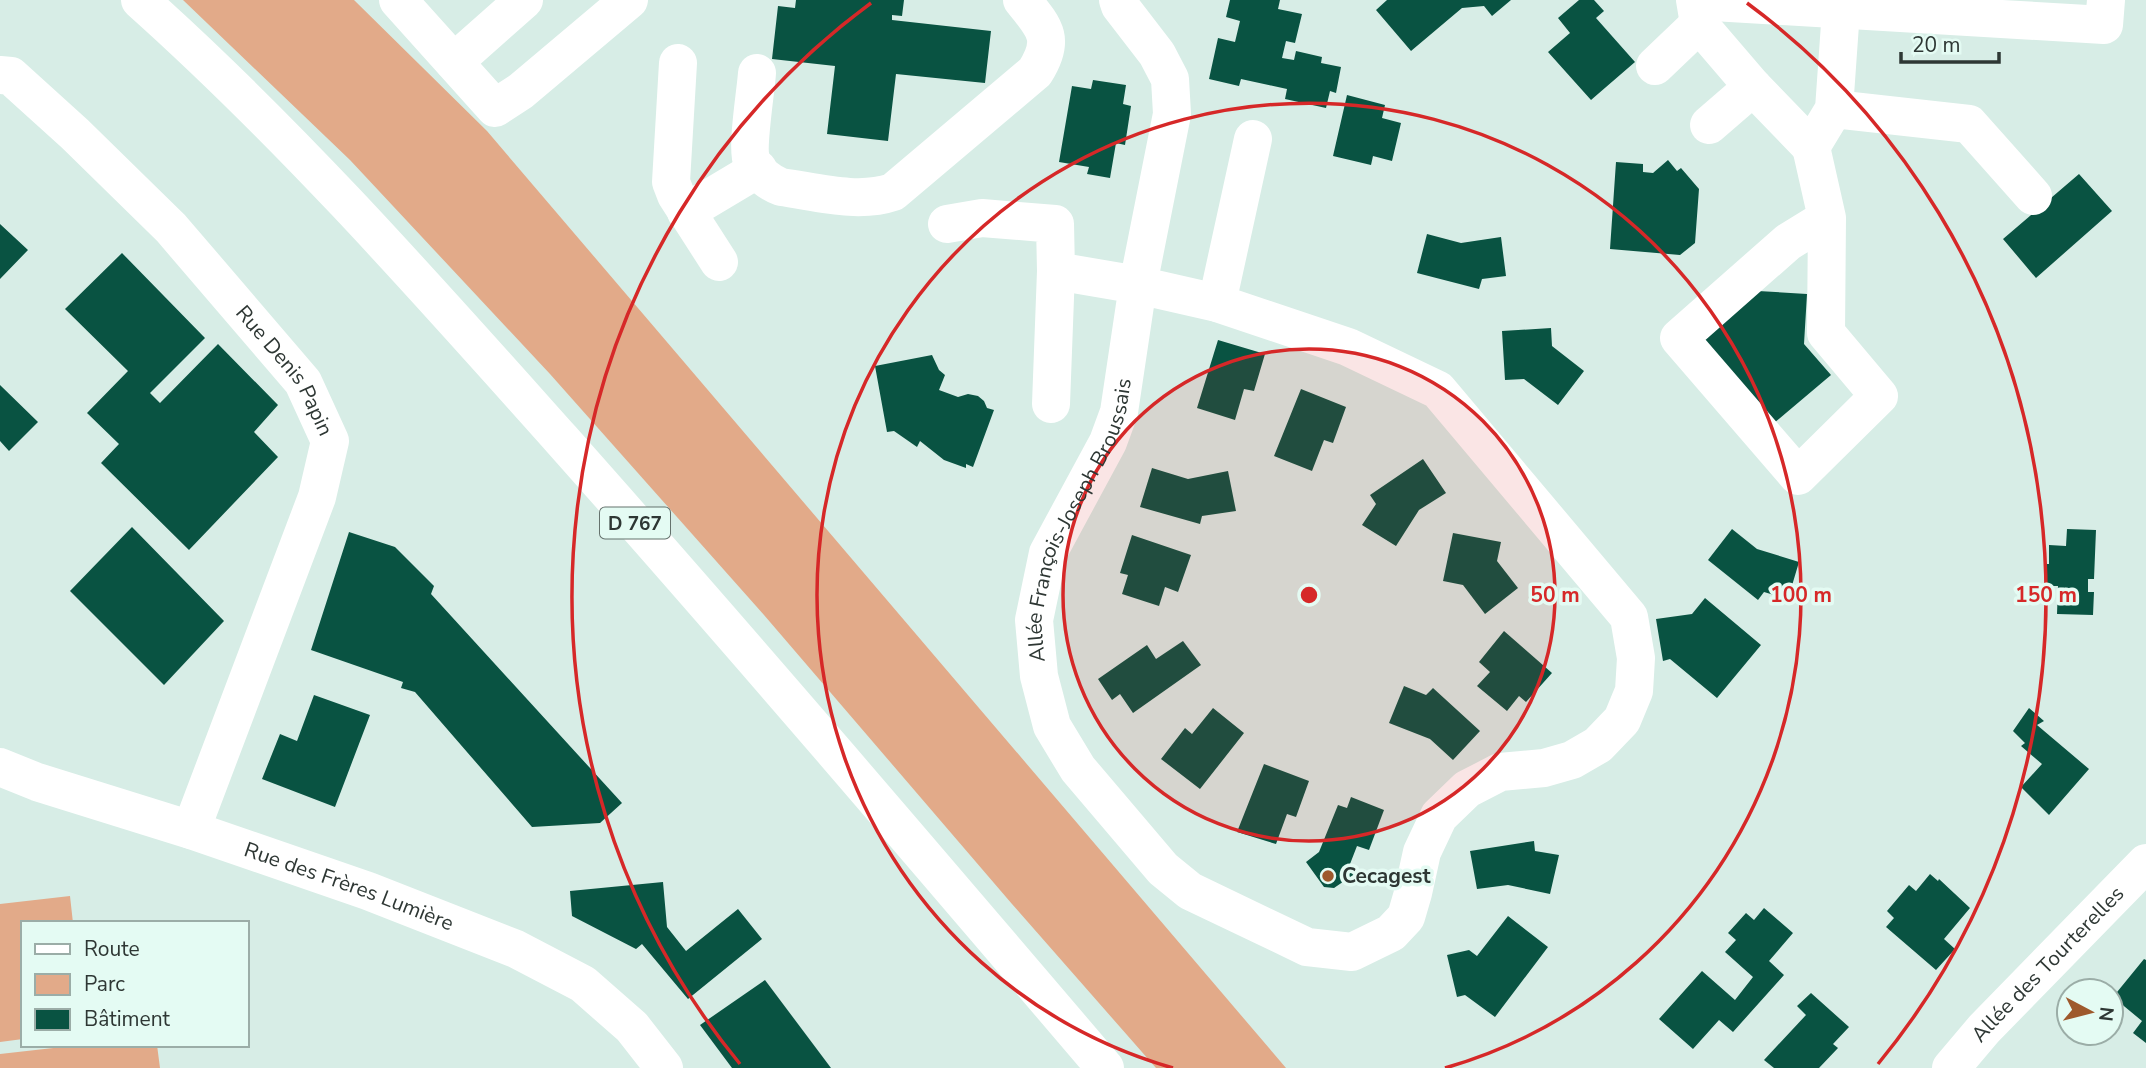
<svg xmlns="http://www.w3.org/2000/svg" width="2146" height="1068" font-family="'Nunito Sans',sans-serif">
  <style>
    .green { fill: #e2aa89 }
    .building { fill: #095342 }
    .lines { fill: none; stroke-linecap: round; stroke-linejoin: round }
    .minor { stroke: #fff; stroke-width: 38 }
    .major { stroke: #fff; stroke-width: 38 }
    .ring { fill: none; stroke: #d62828; stroke-width: 3.5 }
    .poi-dot { fill: #9e592c; stroke: #e4fbf3; stroke-width: 2.5 }
    .labels { text-anchor: middle; stroke-width: 7; stroke-linejoin: round; paint-order: stroke }
    .shield { fill: #e4fbf3; stroke: #65726d; stroke-width: 2 }
    .shield-label { font-size: 19px; font-weight: bold; fill: #2e3734 }
    .street-label { font-size: 21px; fill: #2e3734; stroke: #e4fbf3 }
    .poi-label { font-size: 21px; font-weight: bold; fill: #2e3734; stroke: #e4fbf3; text-anchor: start }
    .centre { fill: #d62828; stroke: #e4fbf3; stroke-width: 3.5 }
    .ring-label { font-size: 21px; text-anchor: middle; font-weight: bold; fill: #d62828; stroke: #e4fbf3; stroke-width: 7; stroke-linejoin: round; paint-order: stroke }
  </style>
  <rect width="100%" height="100%" fill="#d7ede6"/>
  <path class="green" d="M183,0H354L487,131L1286,1068H1156L1012,904L764,615L550,374L350,160Z
    M70,896L73,923H23V1039L0,1042V904Z
    M80,1045H157L160,1068H0V1054Z"/>
  <path class="building" d="M796,0H904L902,16L892,15V20L991,31L985,83L896,74L888,141L827,134L835,66L772,59L778,6L795,8Z
    M1230,0H1280L1278,9L1302,14L1295,43L1286,41L1282,58L1294,60L1296,51L1322,57L1321,63L1341,67L1336,93L1330,91L1326,108L1285,99L1287,89L1241,79L1239,86L1209,79L1218,38L1235,42L1240,21L1226,17Z
    M1387,0H1511L1492,16L1484,6L1462,8L1411,51L1376,10Z
    M1579,0H1594L1604,11L1596,18L1635,62L1591,100L1548,52L1570,33L1558,18Z
    M1093,80L1126,85L1123,104L1131,106L1125,145L1116,143L1110,178L1087,174L1089,167L1059,162L1072,86L1091,89Z
    M1347,95L1385,105L1382,118L1401,123L1392,161L1373,156L1371,165L1333,156Z
    M1668,160L1677,171L1681,168L1699,189L1695,243L1680,255L1610,249L1616,162L1643,164V172L1653,173Z
    M2079,174L2112,211L2036,278L2003,239Z
    M0,224L28,250L0,279Z
    M1427,234L1461,243L1501,237L1506,276L1482,279L1479,289L1417,273Z
    M122,253L205,338L150,393L160,403L218,344L278,405L254,432L278,457L189,550L101,463L119,444L87,413L128,371L65,309Z
    M1758,291L1807,294L1804,344L1831,375L1767,429L1695,346Z
    M1551,328L1552,346L1584,371L1558,405L1524,379L1505,380L1502,331Z
    M1218,340L1265,354L1254,391L1244,389L1235,420L1197,408Z
    M932,355L939,370L945,375L939,390L958,397L968,394L978,396L984,401L987,408L994,410L973,467L966,464V468L944,460L920,441L917,447L894,431L887,432L875,366Z
    M0,385L38,422L9,451L0,441Z
    M1301,389L1346,407L1333,443L1324,440L1312,471L1274,456Z
    M1423,459L1446,493L1419,510L1396,546L1362,525L1376,504L1370,495Z
    M1152,468L1188,479L1228,471L1236,511L1202,516L1200,524L1140,507Z
    M132,527L224,621L164,685L70,591Z
    M1732,529L1757,549L1799,562L1788,599L1764,592L1758,600L1708,560Z
    M2067,529L2096,530L2094,579H2088V592H2094L2093,615L2057,614L2058,586H2045V564H2049V545L2066,546Z
    M349,532L395,547L434,586L431,594L622,803L600,823L532,827L415,692L401,688L403,682L311,650Z
    M1453,533L1501,542L1497,561L1518,588L1485,614L1463,585L1443,581Z
    M1132,535L1191,555L1178,592L1165,587L1159,606L1122,594L1128,575L1120,573Z
    M1705,598L1761,645L1717,698L1670,659L1663,661L1656,619L1692,614Z
    M1504,631L1552,673L1526,702L1519,696L1507,711L1477,686L1490,672L1479,662Z
    M1183,641L1201,665L1133,713L1120,694L1112,700L1098,679L1147,645L1156,659Z
    M1404,686L1426,695L1433,688L1480,731L1453,760L1430,739L1389,723Z
    M314,695L370,715L335,807L262,779L280,734L297,741Z
    M1213,708L1244,733L1200,789L1161,759L1185,728L1192,734Z
    M2029,708L2044,721L2037,725L2089,769L2049,815L2021,787L2042,764L2021,746L2025,743L2013,731Z
    M1264,764L1309,781L1296,817L1287,814L1276,844L1237,832Z
    M1351,797L1384,810L1369,850L1357,846L1350,864L1356,873L1334,888L1324,887L1306,862L1319,852L1338,805L1347,808Z
    M1534,841L1535,851L1559,855L1550,894L1508,885L1477,889L1470,851Z
    M1930,874L1938,881L1939,879L1970,908L1944,939L1955,949L1936,970L1886,927L1894,918L1887,911L1909,885L1916,891Z
    M663,882L667,927L686,951L738,909L762,939L688,999L642,944L636,949L572,916L570,891Z
    M1764,908L1793,933L1769,961L1784,975L1733,1032L1719,1020L1693,1049L1659,1019L1702,971L1735,1000L1753,977L1725,952L1736,940L1728,933L1746,913L1754,920Z
    M1508,916L1548,947L1495,1017L1465,995L1457,997L1447,955L1469,950L1477,956Z
    M2144,959L2146,960V1043L2133,1033L2142,1021L2113,997Z
    M765,980L831,1068H732L700,1025Z
    M1811,993L1849,1027L1833,1044L1838,1048L1819,1068H1774L1764,1060L1806,1015L1797,1006Z"/>
  <g class="lines">
    <g class="minor">
      <path d="M398,0L495,108L521,91L629,0"/>
      <path d="M1695,0L1699,24L1753,87L1811,147L1834,109L1841,10"/>
      <path d="M1696,1L2104,25L2106,0"/>
      <path d="M454,62L524,0"/>
      <path d="M678,63L671,182L676,195L719,262"/>
      <path d="M1655,66L1699,24"/>
      <path d="M757,73C756,90 746,149 752,162C757,173 770,183 781,187C817,192 858,204 893,192L1035,72C1056,39 1045,28 1022,0"/>
      <path id="s1" d="M0,75L11,76L75,134L171,228L303,382L330,441L317,497L191,830"/>
      <path d="M1834,109L1969,124L2033,196"/>
      <path d="M1709,125L1753,87"/>
      <path d="M1811,147L1827,218L1826,333L1879,396L1798,476L1679,338L1788,242L1827,218"/>
      <path d="M686,212L758,169"/>
      <path id="s2" d="M947,224L982,218L1055,224L1056,271L1138,285L1217,303L1348,347L1438,390L1629,617L1636,658L1634,691L1622,720L1598,745L1572,760L1544,768L1500,772L1467,789L1439,816L1422,852L1413,893L1406,917L1391,933L1352,952L1307,947L1190,891L1163,869L1078,769L1052,726L1039,676L1034,620L1048,553L1108,442L1119,412L1138,285L1172,114L1170,79L1157,54L1120,6L1118,0"/>
      <path d="M1217,303L1253,139"/>
      <path d="M1051,404L1056,271"/>
      <path id="s3" d="M0,767L37,782L191,830L368,891L516,949L583,984L632,1027L664,1068"/>
      <path id="s4" d="M1951,1068L1984,1029L2146,863"/>
    </g>
    <path class="major" d="M140,0C291,135 426,288 561,439C745,646 925,857 1105,1068"/>
  </g>
  <circle cx="1309" cy="595" r="246" fill="#d62828" fill-opacity=".12"/>
  <g class="ring">
    <circle cx="1309" cy="595" r="246"/>
    <path d="M1173 1068A492 492 0 1 1 1445 1068"/>
    <path d="M740 1064A737 737 0 0 1 871 3M1747 3A737 737 0 0 1 1878 1064"/>
  </g>
  <circle class="poi-dot" cx="1328" cy="876" r="7"/>
  <g class="labels">
    <rect class="shield" x="600" y="507.5" width="70" height="31" rx="5"/>
    <g class="shield-label">
      <text x="635" y="530">D 767</text>
    </g>
    <g class="street-label">
      <text dy="7" stroke="none"><textPath href="#s1" startOffset="415">Rue Denis Papin</textPath></text>
      <text dy="7" stroke="none"><textPath href="#s2" startOffset="1955">Allée François-Joseph Broussais</textPath></text>
      <text dy="7" stroke="none"><textPath href="#s3" startOffset="369">Rue des Frères Lumière</textPath></text>
      <text dy="7" stroke="none"><textPath href="#s4" startOffset="142">Allée des Tourterelles</textPath></text>
    </g>
    <g class="poi-label">
      <text x="1342" y="883">Cecagest</text>
    </g>
  </g>
  <circle cx="1309" cy="595" r="10" class="centre"/>
  <g class="ring-label">
    <text x="1555" y="602">50 m</text>
    <text x="1801" y="602">100 m</text>
    <text x="2046" y="602">150 m</text>
  </g>
  <rect x="21" y="921" width="228" height="126" fill="#e4fbf3" stroke="#9bada7" stroke-width="2"/>
  <rect x="35" y="944" width="35" height="10" fill="#ffffff" stroke="#9bada7" stroke-width="2"/>
  <text x="84" y="956" font-size="21" fill="#2e3734">Route</text>
  <rect x="35" y="974" width="35" height="21" fill="#e2aa89" stroke="#9bada7" stroke-width="2"/>
  <text x="84" y="991" font-size="21" fill="#2e3734">Parc</text>
  <rect x="35" y="1009" width="35" height="21" fill="#095342" stroke="#9bada7" stroke-width="2"/>
  <text x="84" y="1026" font-size="21" fill="#2e3734">Bâtiment</text>
  <g transform="translate(2090 1012) rotate(97)"><circle r="33" fill="#e4fbf3" stroke="#9bada7" stroke-width="2"/>
  <path d="M0-5L12 26L0 18L-12 26Z" fill="#9e592c"/>
  <text y="-10" font-size="19" font-weight="bold" text-anchor="middle" fill="#2e3734">N</text>
  </g>
  <path d="M1901 52v10h98v-10" fill="none" stroke="#2e3734" stroke-width="3.5"/>
  <text x="1912" y="52" font-size="21" fill="#2e3734" stroke="#e4fbf3" stroke-width="5" paint-order="stroke">20 m</text>
</svg>
